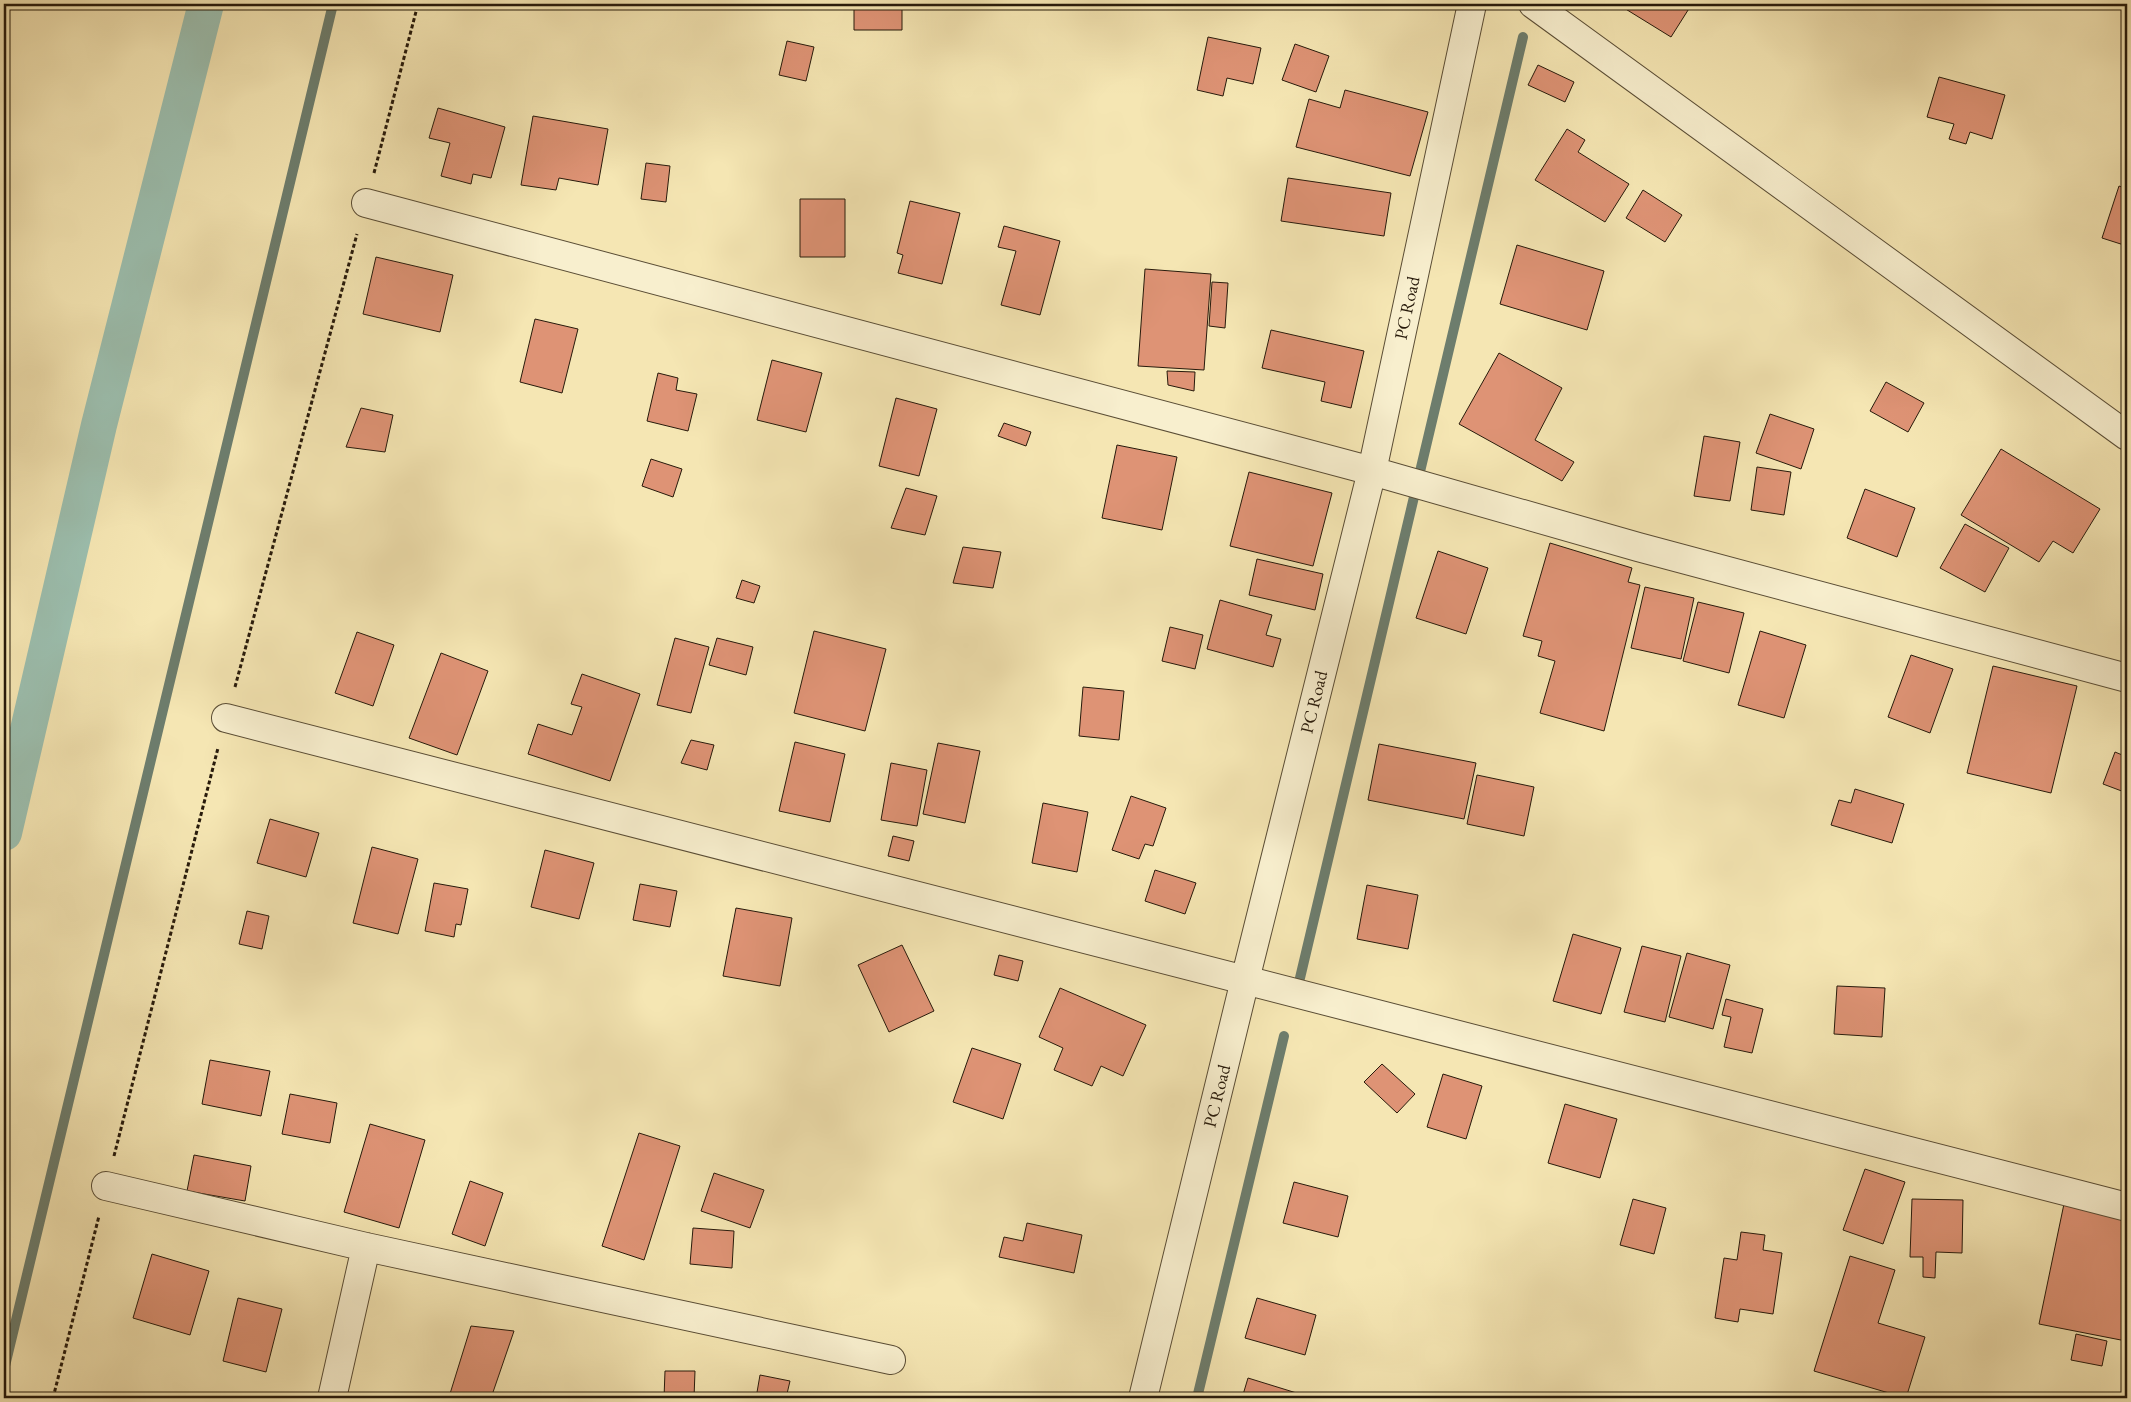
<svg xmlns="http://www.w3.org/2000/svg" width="2131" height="1402" font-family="'EB Garamond',serif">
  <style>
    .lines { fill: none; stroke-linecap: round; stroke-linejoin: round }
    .stream { stroke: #6d7d6d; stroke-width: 10 }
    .canal { stroke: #9cbfaf; stroke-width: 36 }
    .building { fill: #de9375; stroke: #271a0b }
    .street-casing { stroke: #5a4d35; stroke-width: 30 }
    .path { stroke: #271a0b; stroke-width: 3; stroke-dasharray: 4 2.5; stroke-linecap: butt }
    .street { stroke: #f8efce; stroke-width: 28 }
    .labels { text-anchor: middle; stroke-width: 4; stroke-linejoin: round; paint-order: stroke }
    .street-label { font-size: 18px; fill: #271a0b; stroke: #f8efce }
  </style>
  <rect width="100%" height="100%" fill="#f5e6b3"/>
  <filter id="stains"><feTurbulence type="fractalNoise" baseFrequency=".004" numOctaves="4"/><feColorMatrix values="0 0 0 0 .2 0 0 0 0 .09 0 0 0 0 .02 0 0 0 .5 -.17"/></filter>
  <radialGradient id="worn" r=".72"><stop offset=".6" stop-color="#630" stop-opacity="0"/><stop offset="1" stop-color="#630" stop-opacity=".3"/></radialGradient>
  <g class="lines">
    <path class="stream" d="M1300,978L1523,37
      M4,1370L333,4
      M1197,1398L1284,1036"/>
    <path class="canal" d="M4,833L99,425L206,4"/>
  </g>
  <path class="building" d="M854,4H902V30H854Z
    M1627,4H1685L1690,7L1671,37L1624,8Z
    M1208,37L1261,48L1253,84L1227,78L1223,96L1197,90Z
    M787,41L814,47L806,81L779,75Z
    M1295,44L1329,56L1316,92L1282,80Z
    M1538,65L1574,82L1565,102L1528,85Z
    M1939,77L2005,95L1992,139L1970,132L1966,144L1949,139L1954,124L1927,117Z
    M1345,90L1428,112L1410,176L1296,147L1309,99L1340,108Z
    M438,108L505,127L491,178L473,174L471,184L441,176L450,143L429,138Z
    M533,116L608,129L598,185L559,178L556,190L521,185Z
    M1567,129L1585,140L1578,152L1629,184L1605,222L1535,180Z
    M646,163L670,166L666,202L641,199Z
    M1288,178L1391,193L1384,236L1281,221Z
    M2119,186L2127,189V246L2102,238Z
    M1643,190L1682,215L1665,242L1626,218Z
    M800,199H845V257H800Z
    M910,201L960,213L942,284L898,273L903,255L897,253Z
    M1004,226L1060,241L1040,315L1001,305L1016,251L998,247Z
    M1517,245L1604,271L1587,330L1500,304Z
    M376,257L453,275L440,332L363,314Z
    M1145,269L1211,274L1204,370L1138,366Z
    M1212,282L1228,283L1225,328L1209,326Z
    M535,319L578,329L562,393L520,382Z
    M1271,330L1364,351L1351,408L1321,401L1325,382L1262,368Z
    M1499,353L1562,388L1535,440L1574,462L1562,481L1459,424Z
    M772,360L822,373L806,432L757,420Z
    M1167,371L1195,372L1194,391L1168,385Z
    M658,373L678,378L676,390L697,394L688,431L647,421Z
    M1886,382L1924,403L1908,432L1870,411Z
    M896,398L937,409L919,476L879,466Z
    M361,408L393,415L385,452L346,447Z
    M1770,414L1814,429L1801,469L1756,453Z
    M1004,423L1031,432L1026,446L998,436Z
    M1704,436L1740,442L1730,501L1694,496Z
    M1117,445L1177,457L1162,530L1102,518Z
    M2001,449L2100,509L2073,553L2053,541L2039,562L1961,515Z
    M651,459L682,469L673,497L642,486Z
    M1757,467L1791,472L1784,515L1751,510Z
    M1249,472L1332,493L1313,566L1230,546Z
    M906,488L937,496L925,535L891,528Z
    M1865,489L1915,508L1897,557L1847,538Z
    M1965,524L2009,548L1985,592L1940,568Z
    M1550,543L1632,568L1628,582L1640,585L1604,731L1540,713L1555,661L1538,656L1542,641L1523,636Z
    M963,547L1001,552L993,588L953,583Z
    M1438,551L1488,568L1466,634L1416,618Z
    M1257,559L1323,574L1315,610L1249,595Z
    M742,580L760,586L754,603L736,598Z
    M1645,587L1694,598L1681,659L1631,648Z
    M1220,600L1272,615L1266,635L1281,639L1273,667L1207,649Z
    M1698,602L1744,613L1729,673L1683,661Z
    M1170,627L1203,635L1195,669L1162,661Z
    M814,631L886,649L865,731L794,713Z
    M1760,631L1806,645L1784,718L1738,705Z
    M357,632L394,645L373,706L335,693Z
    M675,638L709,647L691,713L657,705Z
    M717,638L753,647L746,675L709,665Z
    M441,653L488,671L457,755L409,738Z
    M1911,655L1953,669L1930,733L1888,717Z
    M1993,666L2077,686L2051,793L1967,773Z
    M582,674L640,694L610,781L528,754L538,724L572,735L582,707L571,704Z
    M1083,687L1124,691L1119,740L1079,736Z
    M691,740L714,745L707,770L681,763Z
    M795,742L845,754L830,822L779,811Z
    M938,743L980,751L965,823L923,814Z
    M1379,744L1476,763L1464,819L1368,800Z
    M2115,752L2127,757V793L2103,784Z
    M891,763L927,770L917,826L881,820Z
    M1477,775L1534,787L1524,836L1467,824Z
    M1855,789L1904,804L1892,843L1831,825L1839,800L1851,803Z
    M1131,796L1166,808L1153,846L1145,844L1139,859L1112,850Z
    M1043,803L1088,812L1077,872L1032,863Z
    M270,819L319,833L306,877L257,863Z
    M893,836L914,841L909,861L888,856Z
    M372,847L418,859L398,934L353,923Z
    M545,850L594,863L579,919L531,907Z
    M1155,870L1196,883L1185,914L1145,901Z
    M434,883L468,889L461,925L456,924L454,937L425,931Z
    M640,884L677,891L670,927L633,920Z
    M1367,885L1418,895L1408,949L1357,939Z
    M736,908L792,918L780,986L723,976Z
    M247,911L269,916L262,949L239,944Z
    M1573,934L1621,948L1601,1014L1553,1001Z
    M902,945L934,1011L889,1032L858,965Z
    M1642,946L1681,956L1665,1022L1624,1012Z
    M1687,953L1730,965L1713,1029L1669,1017Z
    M999,955L1023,961L1018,981L994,975Z
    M1837,986L1885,988L1882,1037L1834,1034Z
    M1060,988L1146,1025L1123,1076L1101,1066L1092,1086L1054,1070L1063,1048L1039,1037Z
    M1726,999L1763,1009L1752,1053L1724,1047L1731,1017L1722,1015Z
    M972,1048L1021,1064L1003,1119L953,1102Z
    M210,1060L270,1071L261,1116L202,1104Z
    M1382,1064L1415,1094L1397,1113L1364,1082Z
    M1443,1074L1482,1086L1466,1139L1427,1127Z
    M290,1094L337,1103L330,1143L282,1134Z
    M1565,1104L1617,1119L1600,1178L1548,1163Z
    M370,1124L425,1140L399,1228L344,1212Z
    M639,1133L680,1146L644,1260L602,1246Z
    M194,1155L251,1166L245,1201L187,1191Z
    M1865,1169L1905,1182L1883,1244L1843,1230Z
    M714,1173L764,1190L750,1228L701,1211Z
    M470,1181L503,1193L485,1246L452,1234Z
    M1294,1182L1348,1196L1338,1237L1283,1223Z
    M1633,1199L1666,1208L1654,1254L1620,1245Z
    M1912,1199L1963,1200L1962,1253L1936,1252L1935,1278L1923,1277V1257H1910Z
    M2065,1199L2127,1211L2126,1341L2039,1324Z
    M1027,1223L1082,1235L1074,1273L999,1257L1004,1237L1023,1241Z
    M693,1228L734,1231L732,1268L690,1264Z
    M1741,1232L1765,1235L1763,1250L1782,1253L1773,1314L1740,1309L1738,1322L1715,1318L1724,1258L1737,1260Z
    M152,1254L209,1271L190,1335L133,1318Z
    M1850,1256L1895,1270L1878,1323L1925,1337L1906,1398L1814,1371Z
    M238,1298L282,1309L266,1372L223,1361Z
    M1257,1298L1316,1315L1305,1355L1245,1338Z
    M471,1326L514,1331L491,1398L449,1397Z
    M2076,1334L2107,1341L2102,1366L2071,1360Z
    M665,1371H695L694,1398H664Z
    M760,1375L790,1381L786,1398H756Z
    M1248,1378L1303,1395L1302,1398H1242Z"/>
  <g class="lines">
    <defs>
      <path id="street" d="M1533,4L2127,436
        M366,203L1372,471L1638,547L2127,678
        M226,718L2127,1207
        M106,1186L366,1247L891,1360
        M332,1398L366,1247
        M1143,1398L1245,980L1372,471L1472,4"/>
    </defs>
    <use href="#street" class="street-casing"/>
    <path class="path" d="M374,173L418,4
      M235,687L357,234
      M114,1156L218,748
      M53,1398L99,1216"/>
    <use href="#street" class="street"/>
  </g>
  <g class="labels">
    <g class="street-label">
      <text transform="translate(1407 308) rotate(-78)" y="6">PC Road</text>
      <text transform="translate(1314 702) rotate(-76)" y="6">PC Road</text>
      <text transform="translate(1217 1096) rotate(-76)" y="6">PC Road</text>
    </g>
  </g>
  <rect width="2131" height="1402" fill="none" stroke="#f5e6b3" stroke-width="20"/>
  <rect x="5" y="5" width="2121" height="1392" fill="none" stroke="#271a0b" stroke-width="2.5"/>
  <rect x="10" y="10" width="2111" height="1382" fill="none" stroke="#271a0b"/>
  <rect width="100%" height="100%" filter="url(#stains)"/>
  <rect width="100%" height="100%" fill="url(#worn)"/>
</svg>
